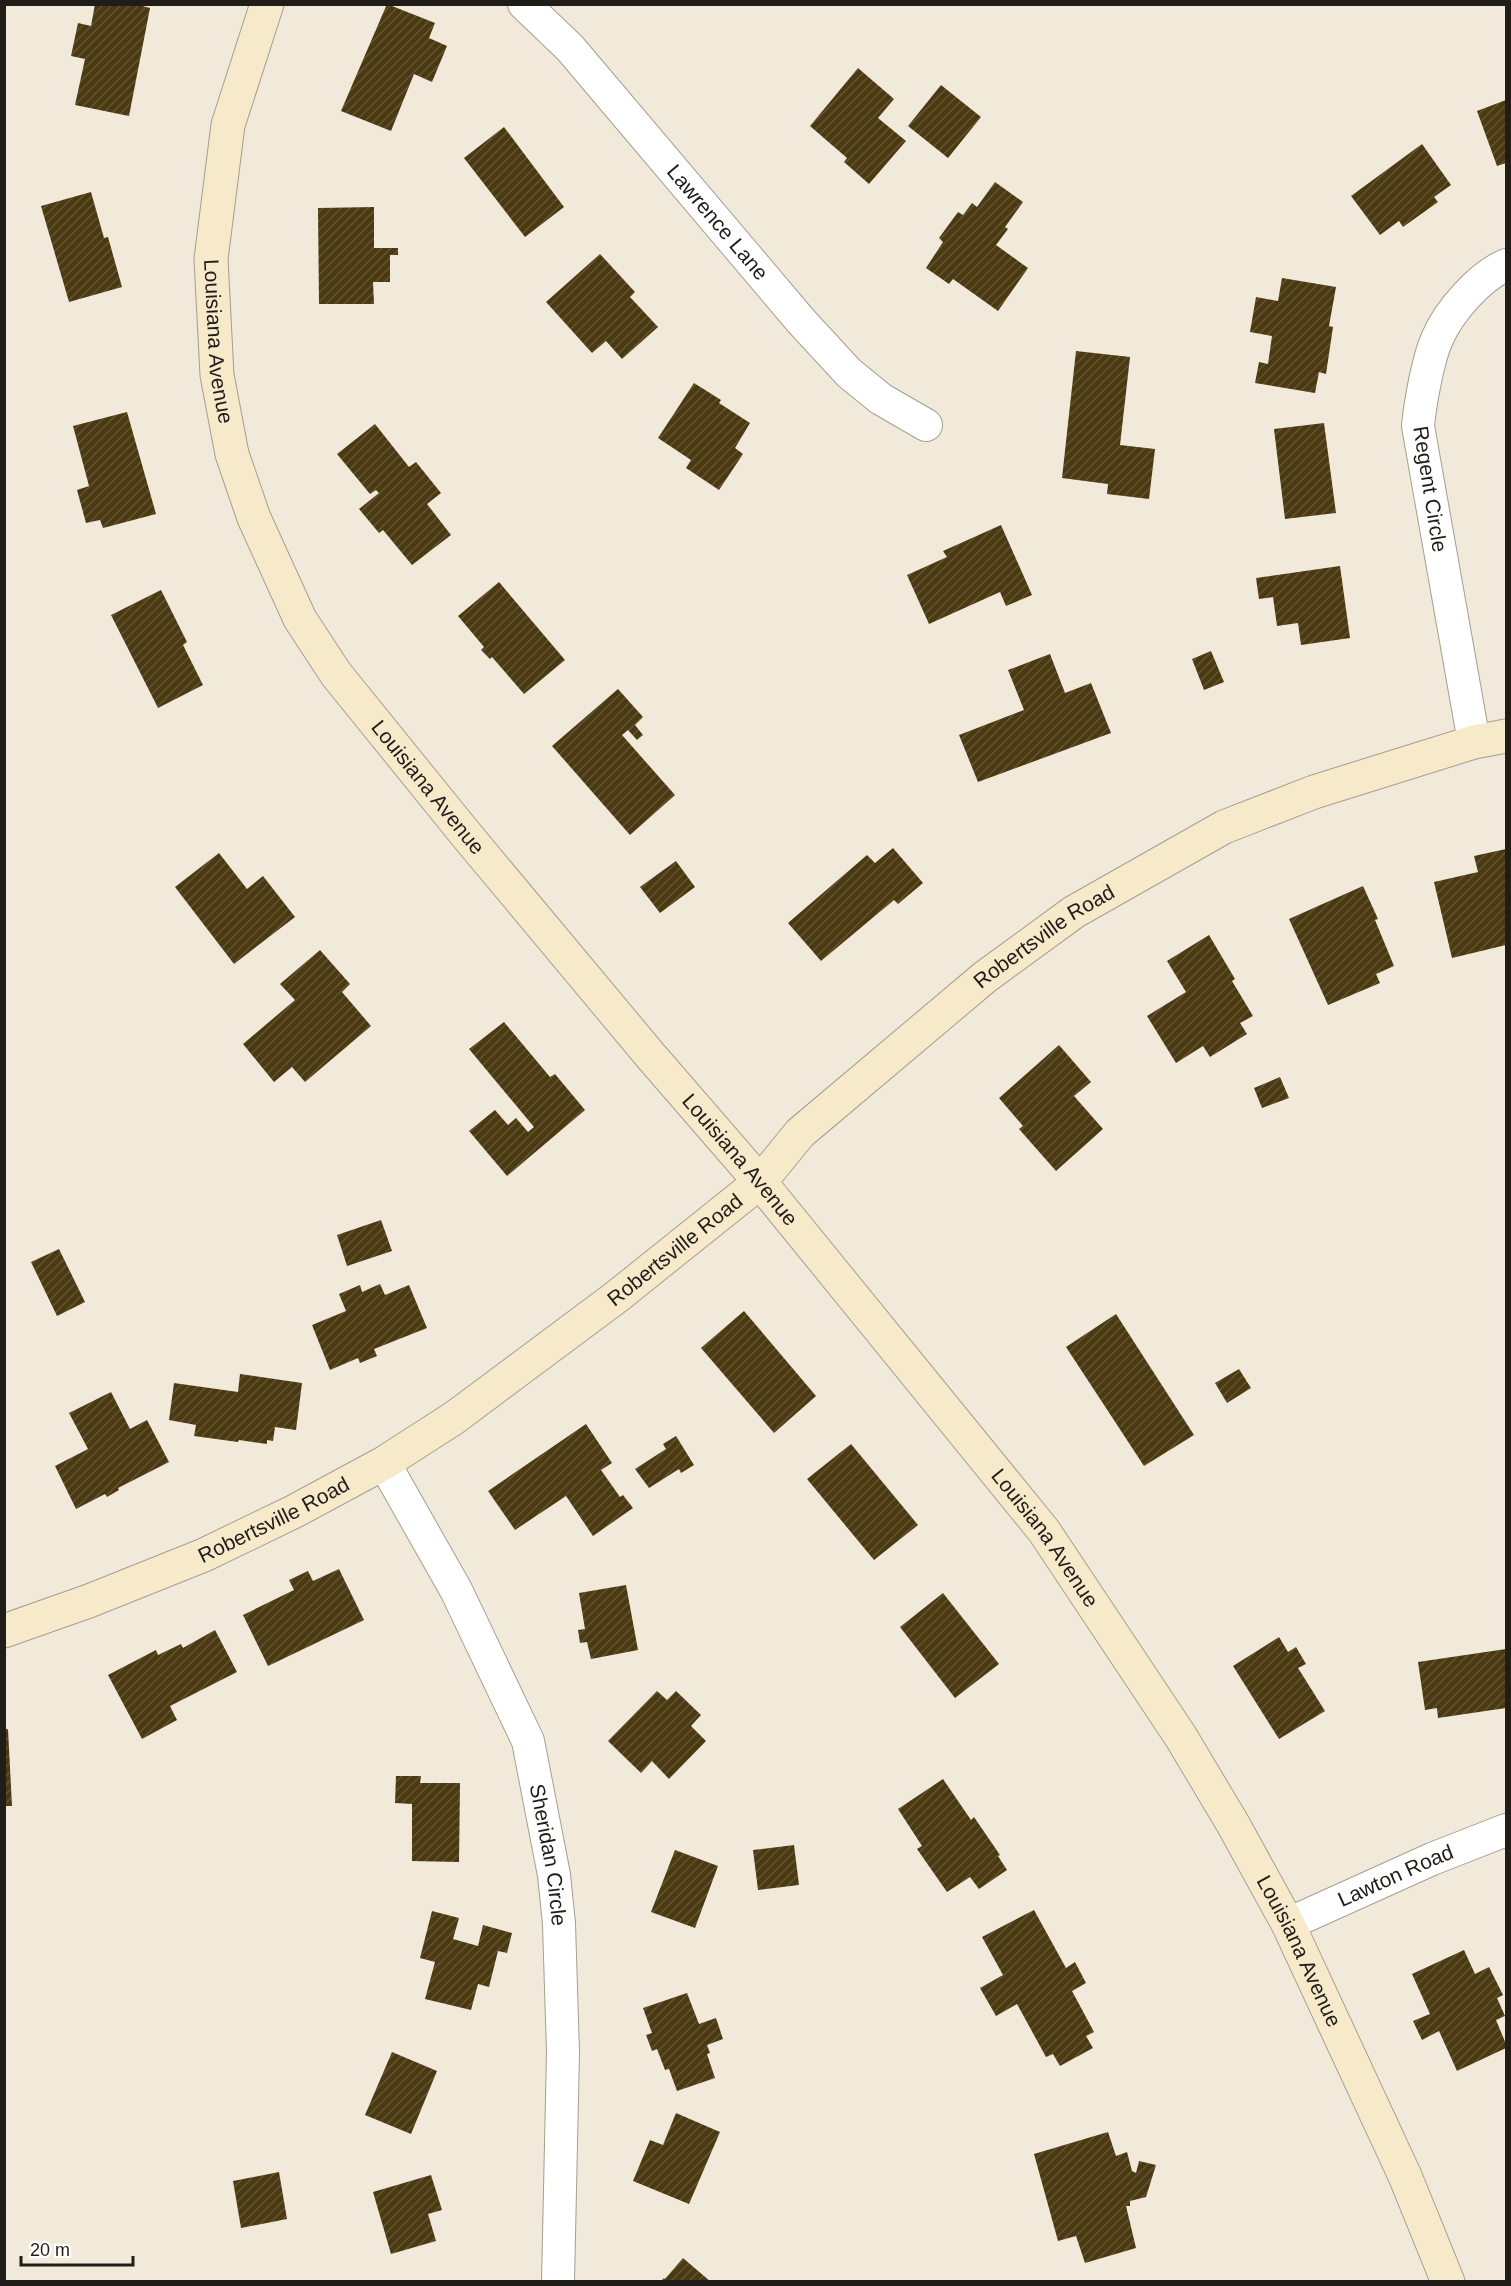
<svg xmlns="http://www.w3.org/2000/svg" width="1511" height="2286" font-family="Arial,sans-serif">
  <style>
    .building { fill: url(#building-hatch) }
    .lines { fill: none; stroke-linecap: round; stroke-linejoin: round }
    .street-casing { stroke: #a69f90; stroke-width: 34 }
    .secondary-casing { stroke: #a69f90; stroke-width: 35 }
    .street { stroke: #fff; stroke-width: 32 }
    .secondary { stroke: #f7eacb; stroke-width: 33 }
    .labels { text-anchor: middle; stroke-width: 6; stroke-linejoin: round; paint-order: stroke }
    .street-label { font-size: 21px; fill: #201d18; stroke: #fff }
  </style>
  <defs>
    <pattern id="building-hatch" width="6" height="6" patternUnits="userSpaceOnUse" patternTransform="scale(1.5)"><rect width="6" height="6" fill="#4b3a11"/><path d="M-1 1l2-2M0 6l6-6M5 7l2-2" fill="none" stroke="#625433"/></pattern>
  </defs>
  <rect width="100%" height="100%" fill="#f1eada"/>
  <path class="building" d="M95,4H135L150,8L129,116L75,105L85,59L71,56L78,23L91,26Z
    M387,4L435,23L429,38L447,46L432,82L414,74L391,131L341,111Z
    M858,68L894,99L878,118L906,141L869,184L844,162L847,158L810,126Z
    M941,85L981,117L948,158L908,126Z
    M1506,100V163L1497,166L1477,111Z
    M504,127L564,207L525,237L464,158Z
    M1422,144L1451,185L1434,197L1438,202L1403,227L1399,221L1380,235L1351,196Z
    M995,182L1023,202L1005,227L1008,229L996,245L1028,268L998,311L953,279L949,284L926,268L943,242L939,238L958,212L963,215L972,203L977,207Z
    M91,192L104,238L108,237L122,287L69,302L41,206Z
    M374,207V248H398V255H390V282H373L374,304H319L318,208Z
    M600,254L635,292L630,297L658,327L622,359L606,341L592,353L546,302Z
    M1282,278L1336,287L1329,326L1333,327L1326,374L1319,372L1315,393L1255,383L1259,362L1268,364L1272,336L1250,332L1256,297L1278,301Z
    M1076,351L1130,357L1120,445L1155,449L1149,499L1107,494L1108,484L1062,478Z
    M694,383L721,400L719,403L750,423L735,448L743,454L719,490L686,468L691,460L658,438Z
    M127,412L156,514L103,528L100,520L86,523L77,490L89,486L73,426Z
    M1324,423L1336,513L1285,519L1274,429Z
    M375,424L409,467L416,462L441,493L427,504L451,535L412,565L383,530L379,533L359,509L379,493L376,490L370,494L337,454Z
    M1001,525L1032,595L1006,606L1000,592L929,624L907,575L947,557L943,551Z
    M1340,566L1350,638L1301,645L1298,623L1277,626L1273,597L1259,599L1256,578Z
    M499,582L565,660L524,694L492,657L490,659L481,650L484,647L458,616Z
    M161,590L187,642L183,645L203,685L158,708L111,615Z
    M1211,651L1224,682L1204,690L1192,659Z
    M1050,654L1065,693L1091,683L1111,733L978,782L959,735L1024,710L1008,670Z
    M618,689L643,717L635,725L643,735L637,740L628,730L622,735L675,795L630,835L552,746Z
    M893,848L923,883L898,904L894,900L821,961L788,923L867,855L875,863Z
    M1506,849V945L1452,958L1434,882L1478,872L1474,856Z
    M219,853L247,889L263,876L295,917L234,964L175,887Z
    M676,861L695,887L660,913L640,887Z
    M1363,886L1378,919L1375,920L1394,966L1376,974L1380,983L1328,1005L1289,919Z
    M1209,935L1235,979L1232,981L1253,1016L1240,1023L1247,1034L1210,1057L1203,1046L1176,1063L1147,1016L1186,992L1167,961Z
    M320,950L350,984L342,992L371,1026L305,1082L292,1067L274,1082L243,1044L295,1000L280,984Z
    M504,1022L550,1077L555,1074L585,1110L507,1176L469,1131L495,1110L508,1125L516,1118L528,1132L534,1127L469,1049Z
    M1059,1045L1091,1082L1074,1096L1103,1129L1056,1171L1019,1129L1023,1126L999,1098Z
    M1280,1077L1289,1098L1262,1108L1254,1088Z
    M381,1220L392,1251L347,1266L337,1235Z
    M59,1249L85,1302L57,1316L31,1262Z
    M380,1284L385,1295L409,1285L427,1328L374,1349L377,1356L360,1363L358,1358L330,1370L312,1325L346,1311L339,1294L360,1285L362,1292Z
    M744,1311L816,1396L774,1433L701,1348Z
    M1116,1314L1194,1435L1144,1466L1066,1347Z
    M1239,1369L1251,1388L1227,1403L1215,1383Z
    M240,1374L302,1383L296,1430L275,1427L273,1441L267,1440V1444L239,1440L238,1442L194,1436L196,1425L169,1420L174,1383L238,1392Z
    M111,1392L130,1429L147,1420L169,1462L118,1488L119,1490L107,1497L105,1494L76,1509L55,1466L88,1449L69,1413Z
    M586,1424L612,1463L601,1470L620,1497L623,1495L633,1508L593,1536L566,1496L515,1530L488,1491Z
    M676,1436L694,1465L681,1473L679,1469L649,1488L635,1469L666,1449L663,1444Z
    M851,1444L918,1525L874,1560L807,1479Z
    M339,1569L364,1620L268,1666L243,1615L294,1590L289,1580L308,1571L313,1581Z
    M626,1585L638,1650L591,1659L587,1642L580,1643L578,1630L585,1629L579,1593Z
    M943,1593L999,1664L955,1698L900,1627Z
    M215,1630L237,1672L170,1706L177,1720L142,1739L108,1675L156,1650L158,1655L181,1644L183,1648Z
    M1279,1637L1288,1652L1296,1647L1306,1664L1298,1668L1325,1711L1279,1739L1233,1666Z
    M1506,1649V1708L1438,1718L1437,1708L1425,1710L1418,1662Z
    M657,1691L667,1700L676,1691L701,1715L691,1726L706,1741L669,1779L652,1761L641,1773L608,1741Z
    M4,1729H8L12,1806H4Z
    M396,1776H421L420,1783H460L459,1862L412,1861V1804L395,1803Z
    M943,1779L971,1820L974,1817L1000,1855L998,1856L1007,1870L979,1889L970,1877L947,1892L917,1849L922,1846L898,1809Z
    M794,1845L799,1885L758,1890L753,1850Z
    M675,1850L718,1866L695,1928L651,1912Z
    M1034,1910L1066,1968L1075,1962L1086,1983L1072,1991L1094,2032L1086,2036L1093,2048L1060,2066L1053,2054L1046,2057L1017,2004L996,2016L980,1988L1003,1975L982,1937Z
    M432,1911L459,1918L453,1939L478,1946L483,1925L512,1933L507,1953L498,1951L489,1987L478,1984L471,2010L425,1999L435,1962L420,1958Z
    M1464,1950L1475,1974L1489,1967L1503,1995L1497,1998L1505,2016L1496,2020L1506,2044V2048L1457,2071L1439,2031L1422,2040L1413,2021L1430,2014L1412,1974Z
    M687,1993L699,2024L716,2018L723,2039L707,2045L710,2053L707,2054L715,2078L677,2091L669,2069L665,2070L657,2049L652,2051L646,2035L652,2033L643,2008Z
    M392,2052L437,2071L411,2134L365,2115Z
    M676,2113L720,2132L689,2204L633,2181L650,2140L663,2145Z
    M1108,2132L1116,2156L1127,2152L1132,2171L1136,2173L1139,2161L1156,2165L1146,2197L1130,2201V2206H1126L1136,2248L1085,2263L1076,2236L1058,2241L1034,2154Z
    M279,2172L287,2219L241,2228L233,2181Z
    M431,2175L442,2210L428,2214L436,2241L391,2254L373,2192Z
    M683,2258L711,2282H660L664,2278L665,2279Z"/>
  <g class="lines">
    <defs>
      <g id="street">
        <path id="s1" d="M524,4L570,48L801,321L849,373L881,399L926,425"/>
        <path d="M1474,742L1418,426C1420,404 1428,359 1437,339C1449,311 1479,277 1506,265"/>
        <path id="s2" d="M384,1463L456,1590L528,1741L554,1875L559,1924L563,2052L558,2282"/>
        <path id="s3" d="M1288,1924L1432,1859L1506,1830"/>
      </g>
      <g id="secondary">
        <path id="s4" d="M267,4L228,125L211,259L217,375L232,454L254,518L300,619L336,674L468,837L650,1055L760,1182L1044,1531L1181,1737L1233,1824L1288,1924L1405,2176L1448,2282"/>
        <path id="s5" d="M4,1631L89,1601L204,1555L295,1511L384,1463L454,1418L615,1298L760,1182L800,1133L985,977L1074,912L1224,827L1314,792L1474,742L1506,736"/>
      </g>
    </defs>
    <use href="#street" class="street-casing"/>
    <use href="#secondary" class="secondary-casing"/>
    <use href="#street" class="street"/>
    <use href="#secondary" class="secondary"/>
  </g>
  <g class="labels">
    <g class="street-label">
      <text dy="7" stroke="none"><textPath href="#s1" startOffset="292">Lawrence Lane</textPath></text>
      <text dy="7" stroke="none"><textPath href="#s4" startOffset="345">Louisiana Avenue</textPath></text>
      <text transform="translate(1430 489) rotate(81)" y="7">Regent Circle</text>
      <text dy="7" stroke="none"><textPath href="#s4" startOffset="849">Louisiana Avenue</textPath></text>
      <text dy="7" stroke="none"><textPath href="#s5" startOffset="1263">Robertsville Road</textPath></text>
      <text dy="7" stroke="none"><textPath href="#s4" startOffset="1335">Louisiana Avenue</textPath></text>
      <text dy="7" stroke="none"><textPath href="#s5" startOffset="777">Robertsville Road</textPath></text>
      <text dy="7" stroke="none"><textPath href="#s5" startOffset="292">Robertsville Road</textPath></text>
      <text dy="7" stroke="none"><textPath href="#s4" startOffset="1821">Louisiana Avenue</textPath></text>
      <text dy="7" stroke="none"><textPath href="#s2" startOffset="429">Sheridan Circle</textPath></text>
      <text dy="7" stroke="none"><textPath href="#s3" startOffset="118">Lawton Road</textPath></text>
      <text dy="7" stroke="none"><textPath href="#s4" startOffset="2307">Louisiana Avenue</textPath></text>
    </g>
  </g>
  <rect width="1511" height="2286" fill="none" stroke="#201d18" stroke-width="12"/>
  <path d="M21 2256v9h112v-9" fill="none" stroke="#201d18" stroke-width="3"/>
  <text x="30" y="2256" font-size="18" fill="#201d18" stroke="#ffffff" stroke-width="4.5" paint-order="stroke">20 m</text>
</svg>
